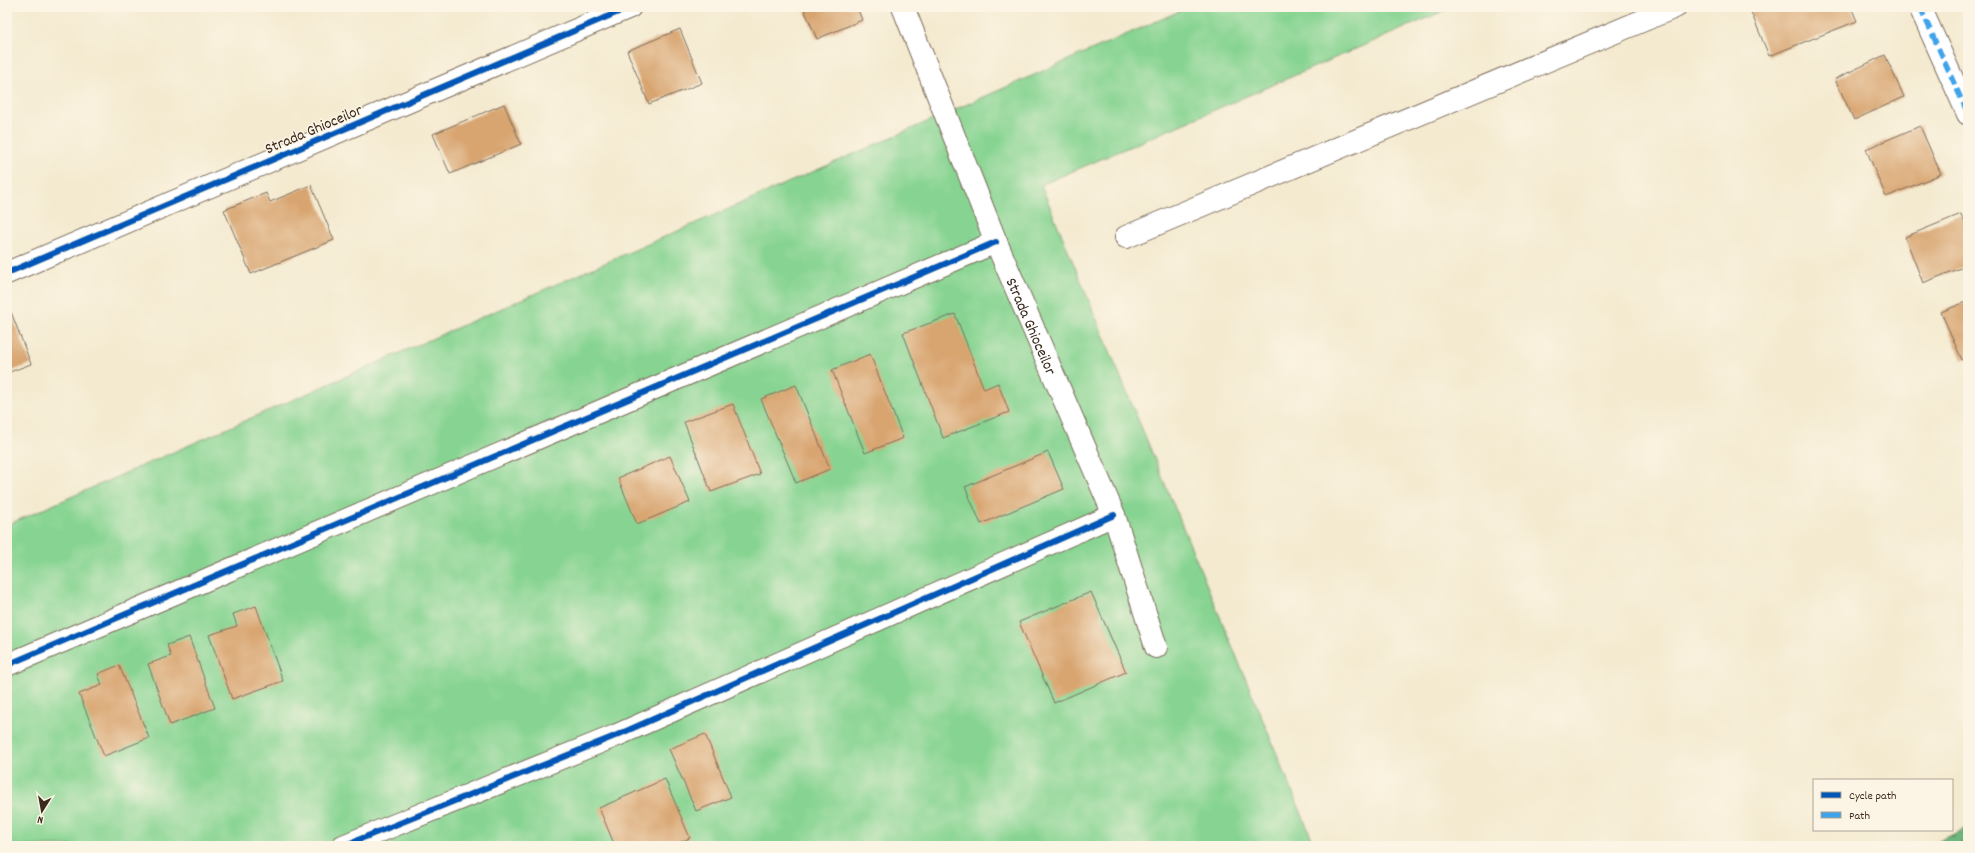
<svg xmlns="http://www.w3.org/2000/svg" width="1975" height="853" font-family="Dekko,sans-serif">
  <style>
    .green { fill: #87d492; stroke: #617f58 }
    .forest { fill: url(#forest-firs); stroke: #54704d }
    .building { fill: #d8a470 }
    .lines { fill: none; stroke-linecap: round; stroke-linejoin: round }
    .street-casing { stroke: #7c6d5c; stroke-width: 24 }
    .street { stroke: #fff; stroke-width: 22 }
    .quiet { stroke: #3fa3ea; stroke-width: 5; stroke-dasharray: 10 5; stroke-linecap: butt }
    .cycleway-casing { stroke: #fcf5e5; stroke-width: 8 }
    .cycleway { stroke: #0057b8; stroke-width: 6 }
    .labels { text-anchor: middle; stroke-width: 3; stroke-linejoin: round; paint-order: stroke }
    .street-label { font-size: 16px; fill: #3b2a1e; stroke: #fcf5e5 }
  </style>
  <defs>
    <pattern id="forest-firs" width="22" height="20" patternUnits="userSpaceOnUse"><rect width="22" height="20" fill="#6db67c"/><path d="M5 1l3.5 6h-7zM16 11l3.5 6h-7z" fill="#5b9465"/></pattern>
  </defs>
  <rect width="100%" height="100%" fill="#fcf5e5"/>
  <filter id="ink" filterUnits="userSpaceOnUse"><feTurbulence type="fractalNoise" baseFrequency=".025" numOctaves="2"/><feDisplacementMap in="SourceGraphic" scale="8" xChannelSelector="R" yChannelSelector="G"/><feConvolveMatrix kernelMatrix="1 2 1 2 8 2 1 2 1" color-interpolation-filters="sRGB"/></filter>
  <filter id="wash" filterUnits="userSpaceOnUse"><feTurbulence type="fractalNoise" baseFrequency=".012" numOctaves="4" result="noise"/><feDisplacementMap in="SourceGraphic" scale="16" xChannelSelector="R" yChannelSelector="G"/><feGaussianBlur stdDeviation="0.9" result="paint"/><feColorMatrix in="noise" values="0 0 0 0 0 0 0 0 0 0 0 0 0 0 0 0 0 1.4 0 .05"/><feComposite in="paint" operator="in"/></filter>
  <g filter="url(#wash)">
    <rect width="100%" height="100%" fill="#f4ead0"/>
    <path class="green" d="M1189,7H1453L1041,185L1315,846H7V525Z"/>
    <path class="forest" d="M1968,827V846H1929Z"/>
    <g id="blocks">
      <path class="building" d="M803,7H857L862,20L817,39Z
        M1749,7H1851L1857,21L1769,56Z
        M680,29L702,83L649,104L627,51Z
        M1885,55L1904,97L1854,120L1835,79Z
        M504,104L521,144L450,174L433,134Z
        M1920,126L1941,174L1886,197L1866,149Z
        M311,185L334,240L251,274L224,210L266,193L270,202Z
        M1961,214L1968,231V265L1923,283L1905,237Z
        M1968,301V357L1962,360L1941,312Z
        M11,312L31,364L7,373V313Z
        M955,314L984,389L998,383L1009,412L943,438L903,333Z
        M870,354L903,438L865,453L832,370Z
        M796,385L830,469L796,483L761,399Z
        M733,404L760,474L711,492L684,422Z
        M1048,452L1064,489L981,524L965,487Z
        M670,456L690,502L637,524L618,478Z
        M1091,592L1126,672L1054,703L1019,622Z
        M256,606L283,681L232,699L209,635L237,626L233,614Z
        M189,637L215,708L170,725L148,664L171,656L167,645Z
        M119,665L149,738L104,756L79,694L102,685L98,674Z
        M705,734L731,797L696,811L669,749Z
        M665,779L690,838L671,846H615L599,808Z"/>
    </g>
  </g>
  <g filter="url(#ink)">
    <use href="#blocks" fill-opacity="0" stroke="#7c6d5c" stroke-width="1"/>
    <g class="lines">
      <defs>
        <g id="street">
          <path id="s1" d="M903,7L996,242L1114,515L1156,647"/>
          <path d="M1920,7L1968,114"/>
          <path d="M1126,237L1675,7"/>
          <path d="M7,273L630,7"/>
          <path d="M7,665L996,242"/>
          <path d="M343,846L615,736L1114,515"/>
        </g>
      </defs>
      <use href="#street" class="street-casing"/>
      <use href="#street" class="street"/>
      <path class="quiet" d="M1920,7L1968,114"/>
      <defs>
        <path id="cycleway" d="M7,273L630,7
          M7,665L996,242
          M343,846L615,736L1114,515"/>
      </defs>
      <use href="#cycleway" class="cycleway-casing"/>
      <use href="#cycleway" class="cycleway"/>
    </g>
  </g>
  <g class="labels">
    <g class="street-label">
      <text transform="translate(313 128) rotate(-23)" y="6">Strada Ghioceilor</text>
      <text dy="6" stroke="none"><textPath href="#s1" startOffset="344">Strada Ghioceilor</textPath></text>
    </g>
  </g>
  <rect width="1975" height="853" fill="none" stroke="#fcf5e5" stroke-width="24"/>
  <rect x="1813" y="779" width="140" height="52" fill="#fcf5e5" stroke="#afa495"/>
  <rect x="1821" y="792" width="20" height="6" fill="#0057b8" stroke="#afa495"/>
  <text x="1849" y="799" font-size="12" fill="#3b2a1e">Cycle path</text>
  <rect x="1821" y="812" width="20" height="6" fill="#3fa3ea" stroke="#afa495"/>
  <text x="1849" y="819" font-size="12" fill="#3b2a1e">Path</text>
  <g transform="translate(42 811) rotate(191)" stroke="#fcf5e5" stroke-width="3" paint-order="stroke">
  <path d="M0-3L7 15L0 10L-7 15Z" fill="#3b2a1e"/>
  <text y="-6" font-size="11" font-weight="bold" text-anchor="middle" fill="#3b2a1e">N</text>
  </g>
</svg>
